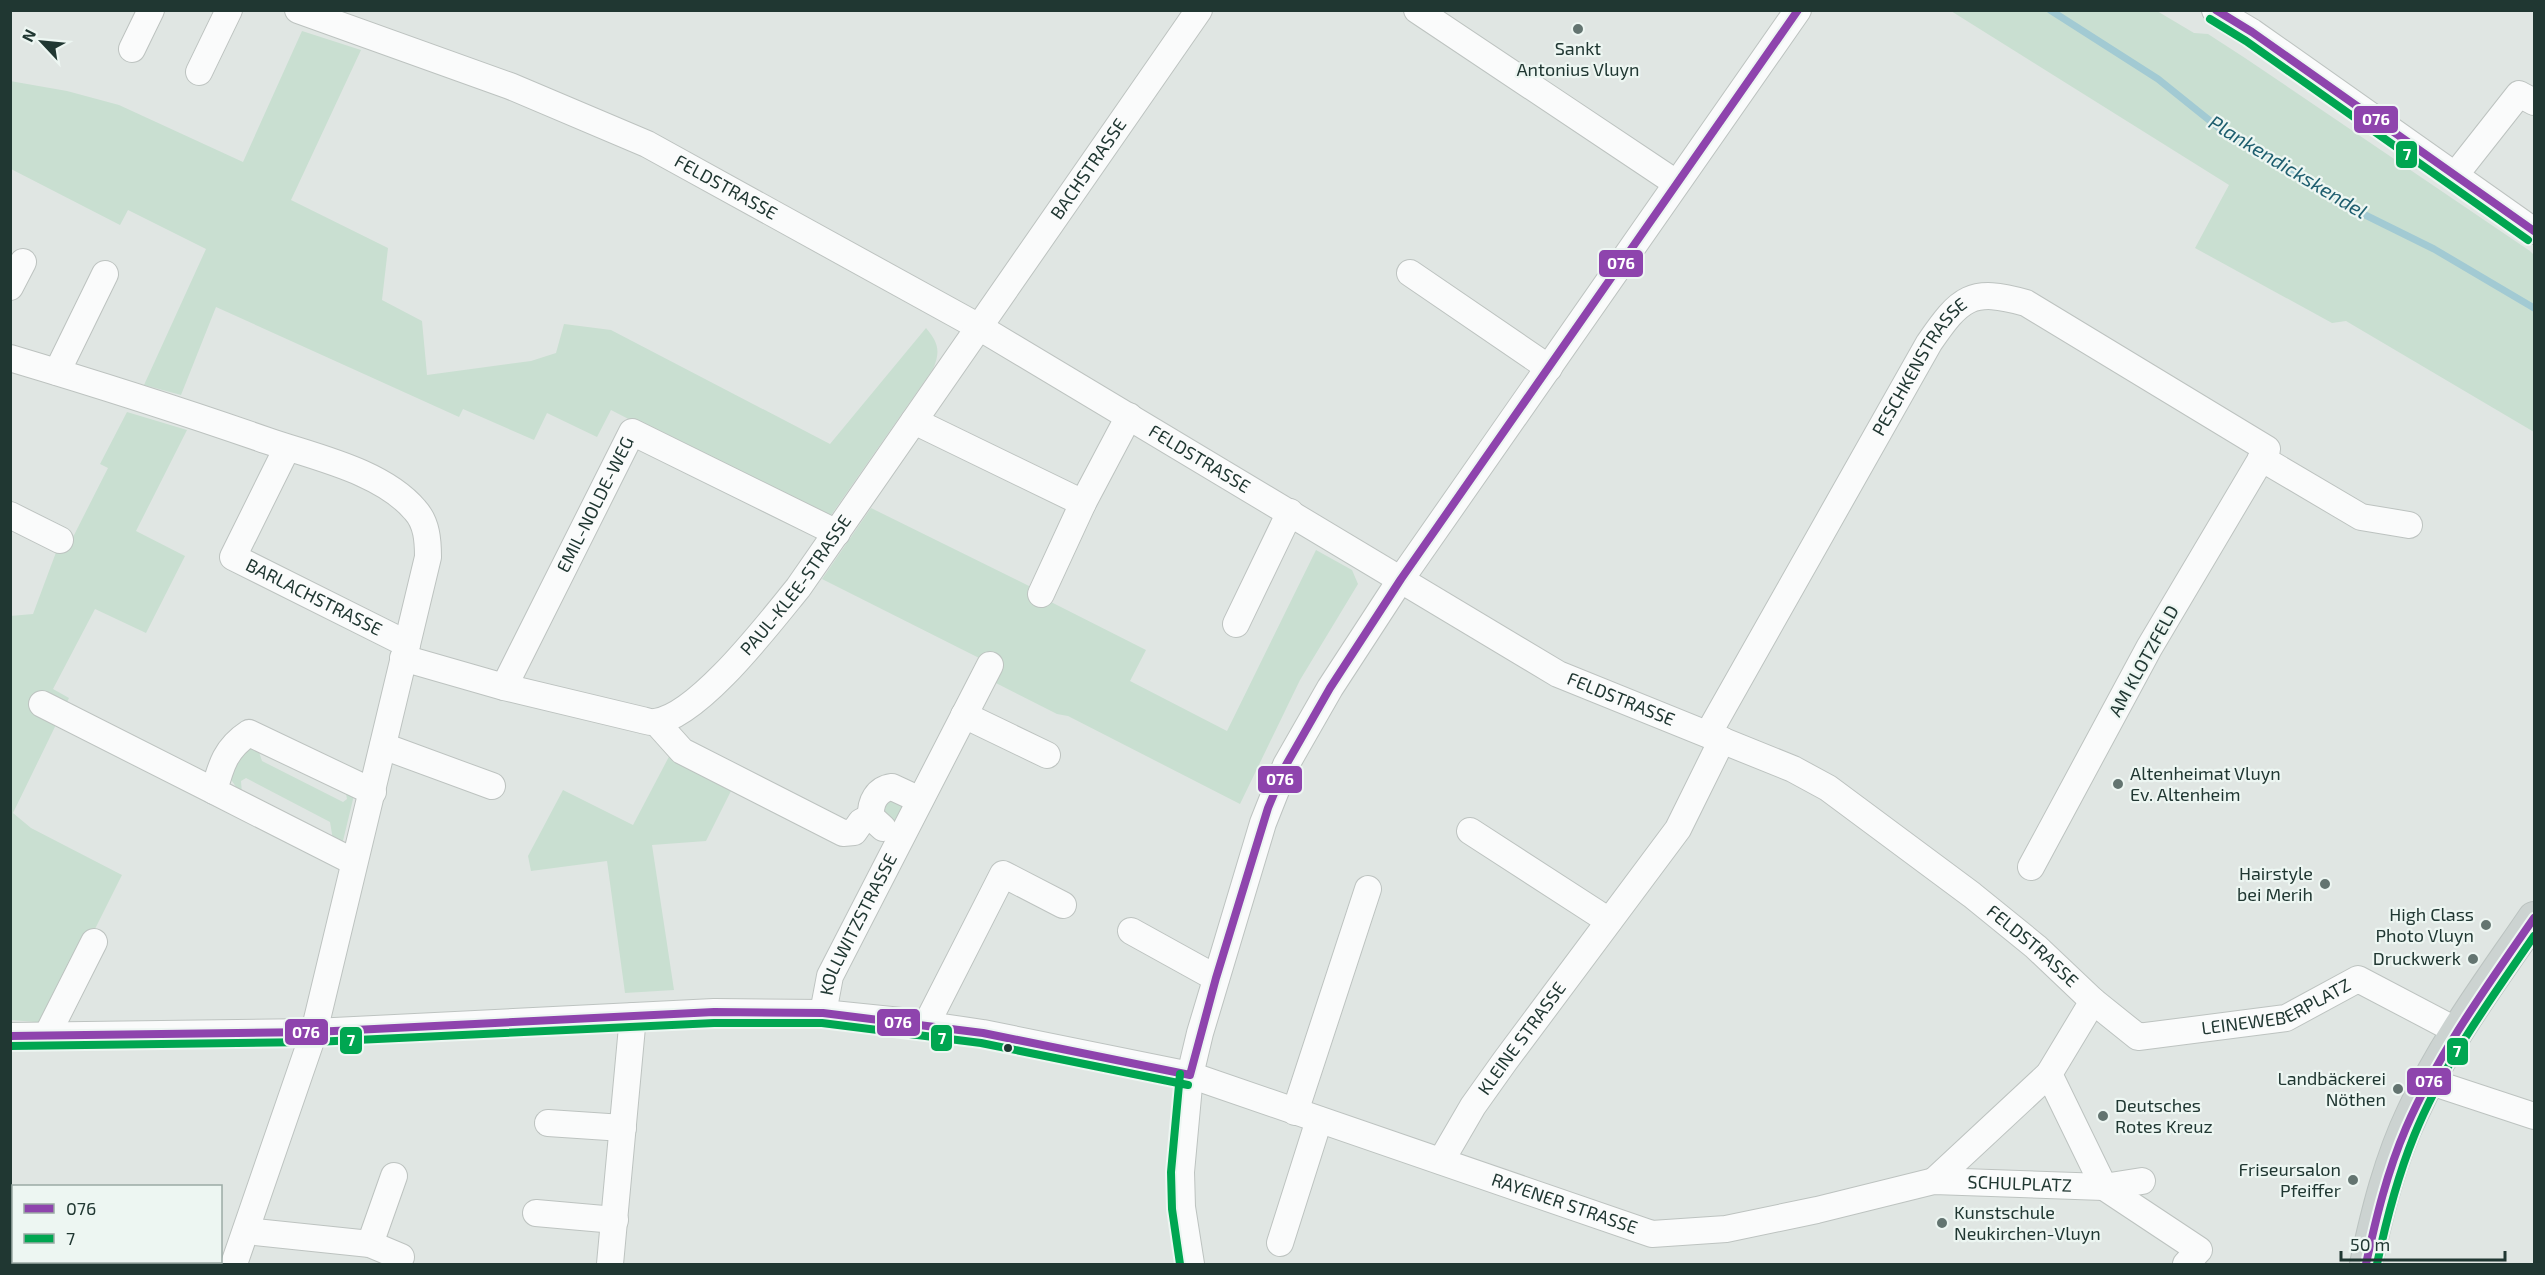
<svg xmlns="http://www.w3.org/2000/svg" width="2545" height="1275" font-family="'Exo 2',sans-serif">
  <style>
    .green { fill: #c9dfd1 }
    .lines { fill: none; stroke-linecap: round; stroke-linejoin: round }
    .stream { stroke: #a2cad3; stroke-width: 7 }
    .minor-casing { stroke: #bdc3c0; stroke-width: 28 }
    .major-casing { stroke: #bbc3c0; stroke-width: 34 }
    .minor { stroke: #fafbfb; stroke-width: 26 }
    .major { stroke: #ccd3d1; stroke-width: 32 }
    .bus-1-casing { stroke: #edf6f2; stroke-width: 12 }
    .bus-2-casing { stroke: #edf6f2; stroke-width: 12 }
    .bus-1 { stroke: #8e44ad; stroke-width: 8 }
    .bus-2 { stroke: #00a651; stroke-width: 8 }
    .poi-dot { fill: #637470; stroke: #edf6f2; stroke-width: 2 }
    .bus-dot { fill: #203732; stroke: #edf6f2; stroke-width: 2 }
    .labels { text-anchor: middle; stroke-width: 4.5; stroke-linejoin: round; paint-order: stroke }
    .poi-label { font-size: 18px; fill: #203732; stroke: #edf6f2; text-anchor: end }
    .street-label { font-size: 18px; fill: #203732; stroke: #edf6f2 }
    .water-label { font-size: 20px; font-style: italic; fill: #1e5e6f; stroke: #edf6f2 }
    .line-badge { stroke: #edf6f2; stroke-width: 2 }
    .badge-label { font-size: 16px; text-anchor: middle; font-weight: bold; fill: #fff }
  </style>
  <rect width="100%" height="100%" fill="#e0e6e3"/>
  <path class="green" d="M1951,11H2157L2194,33L2208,34L2245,58L2530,251L2534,255V432L2346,321L2332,323L2195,248L2229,185Z
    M302,31L361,50L291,200L388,248L382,300L422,321L427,375L531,361L556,353L564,324L611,330L830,444L926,328C938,342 941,351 933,369L827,521L611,410L597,437L547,413L534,440L463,409L459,417L216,307L181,395L144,385L206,249L128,210L120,225L11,169L10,81L67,91L119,105L243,162Z
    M127,412L187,430L136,531L185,556L146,633L95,609L53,689L69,698L13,813L31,828L122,875L48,1023L11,1020L10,616L33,614L58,547L71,541L108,468L100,464Z
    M871,508L1033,588L1049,601L1146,650L1130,681L1227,731L1316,550L1352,570L1358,584L1300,680L1240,804L1068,716L1057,714L988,679L995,666L822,579Z
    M245,746H257L262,761L343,802L347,799L345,789L355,791L342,845L333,840L330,822L246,778L241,781L242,794L240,793L228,775Z
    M673,749L735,783L706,841L652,845L674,990L625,993L607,861L531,871L528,856L563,790L633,825Z
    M886,796L907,802L899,821L892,822L881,814Z"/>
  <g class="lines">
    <path class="stream" d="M2050,10L2158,79L2219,128L2317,184L2347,206L2434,249L2534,308"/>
    <defs>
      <g id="minor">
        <path id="s1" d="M298,10L510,86L647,144L979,327L1558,674L1793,769L1828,788L1972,895L2036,947L2093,1001L2138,1037L2286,1018L2358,979L2457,1031"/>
        <path d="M1417,10L1676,183"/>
        <path d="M2215,10L2252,32L2534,231"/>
        <path d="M132,49L151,10"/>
        <path d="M199,72L229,10"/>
        <path d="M2456,174L2519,94L2534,102"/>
        <path d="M1410,273L1549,368"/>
        <path d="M10,287L23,262"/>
        <path d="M10,358C97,384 182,411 268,441C314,457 382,471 415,510C427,523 428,541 428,557L314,1032L234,1264"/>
        <path d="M57,372L105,274"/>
        <path d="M914,421L1083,503"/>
        <path id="s2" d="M287,448L233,557L407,644"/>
        <path d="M2261,458L2361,517L2409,525"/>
        <path d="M10,515L60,540"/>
        <path d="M1041,594L1083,503L1129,416"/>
        <path d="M1236,624L1290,512"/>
        <path id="s3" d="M403,658L504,687L642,720C646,721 652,723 655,722C699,716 770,622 798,588L1199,10"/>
        <path id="s4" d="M504,687L632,432L837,533"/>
        <path d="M42,704L214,791"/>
        <path d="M964,715L1047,755"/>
        <path d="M656,722L682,751L843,833L854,832L861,822L871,817"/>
        <path id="s5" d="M1708,734L1929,343C1960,298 1971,287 2026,303L2267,449L2149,648L2031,867"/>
        <path d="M383,746L492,786"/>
        <path d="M883,828L871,817C870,802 877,789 892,787L920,800"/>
        <path d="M1470,831L1609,921"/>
        <path d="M354,862L214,791C221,765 226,748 249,733L373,792"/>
        <path d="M1131,931L1216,978"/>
        <path id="s6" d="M823,1013L830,976L990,665"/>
        <path d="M926,1025L1003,874L1063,905"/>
        <path id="s7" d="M10,1036L314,1032L714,1012L823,1013L901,1021L983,1033L1190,1075L1652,1234L1726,1229L1817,1210L1934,1181L2104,1187L2142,1181"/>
        <path d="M46,1037L94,942"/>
        <path d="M2049,1074L2104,1187L2199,1250L2186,1264"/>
        <path d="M2428,1081L2534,1116"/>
        <path d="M1295,1112L1368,889"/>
        <path d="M548,1123L623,1128"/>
        <path id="s8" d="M1441,1161L1473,1106L1505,1061L1678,829L1722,740"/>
        <path d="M1934,1181L2049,1074L2093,1001"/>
        <path d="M536,1213L615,1220"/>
        <path d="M246,1231L370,1244L401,1257"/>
        <path d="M1280,1243L1319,1120"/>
        <path d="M370,1244L394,1176"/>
        <path d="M610,1264L633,1016"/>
        <path d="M1191,1264L1182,1207L1181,1172L1190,1075L1200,1033L1263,823L1286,765L1330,688L1401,579L1798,10"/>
      </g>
      <path id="major" d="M2366,1264C2377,1213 2390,1160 2413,1112C2445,1042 2491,981 2534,918"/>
    </defs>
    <use href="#minor" class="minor-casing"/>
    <use href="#major" class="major-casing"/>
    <use href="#minor" class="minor"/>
    <use href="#major" class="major"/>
    <defs>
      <path id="bus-1" d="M2216,10L2252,32L2534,231
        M10,1036L314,1032L714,1012L823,1013L983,1033L1190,1075
        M1190,1075L1216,978L1268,808L1286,765L1330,688L1401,579L1798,10
        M2366,1264C2376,1218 2387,1172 2406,1128C2439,1052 2487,986 2534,918"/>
      <path id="bus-2" d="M2210,19L2246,41L2528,240
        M10,1046L314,1042L714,1023H822L981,1043L1188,1085
        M1180,1074L1171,1172L1172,1209L1180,1264
        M2377,1264C2386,1221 2397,1178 2414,1136C2443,1064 2490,1000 2534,936"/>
    </defs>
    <use href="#bus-1" class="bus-1-casing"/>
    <use href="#bus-2" class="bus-2-casing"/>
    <use href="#bus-1" class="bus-1"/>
    <use href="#bus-2" class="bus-2"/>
  </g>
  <g class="poi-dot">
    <circle cx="1578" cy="29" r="6"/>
    <circle cx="2118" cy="784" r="6"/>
    <circle cx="2325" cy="884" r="6"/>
    <circle cx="2486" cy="925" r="6"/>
    <circle cx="2473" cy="959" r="6"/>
    <circle cx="2398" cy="1089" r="6"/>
    <circle cx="2103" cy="1116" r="6"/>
    <circle cx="2353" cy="1180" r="6"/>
    <circle cx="1942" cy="1223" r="6"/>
  </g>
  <circle class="bus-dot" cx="1008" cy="1048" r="5"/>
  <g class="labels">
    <g class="poi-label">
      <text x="1578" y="55" text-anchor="middle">Sankt<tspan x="1578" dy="21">Antonius Vluyn</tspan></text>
      <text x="2130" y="780" text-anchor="start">Altenheimat Vluyn<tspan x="2130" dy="21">Ev. Altenheim</tspan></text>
      <text x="2313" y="880">Hairstyle<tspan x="2313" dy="21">bei Merih</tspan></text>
      <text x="2474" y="921">High Class<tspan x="2474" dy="21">Photo Vluyn</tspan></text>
      <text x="2461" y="965">Druckwerk</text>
      <text x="2386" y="1085">Landbäckerei<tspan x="2386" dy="21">Nöthen</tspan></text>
      <text x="2115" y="1112" text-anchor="start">Deutsches<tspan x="2115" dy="21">Rotes Kreuz</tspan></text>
      <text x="2341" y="1176">Friseursalon<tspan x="2341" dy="21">Pfeiffer</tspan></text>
      <text x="1954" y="1219" text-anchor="start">Kunstschule<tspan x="1954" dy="21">Neukirchen-Vluyn</tspan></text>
    </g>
    <g class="street-label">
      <text dy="6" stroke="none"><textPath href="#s3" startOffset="969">BACHSTRASSE</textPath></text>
      <text dy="6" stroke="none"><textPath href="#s1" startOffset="464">FELDSTRASSE</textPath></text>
      <text dy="6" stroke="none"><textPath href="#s5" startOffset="424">PESCHKENSTRASSE</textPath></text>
      <text dy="6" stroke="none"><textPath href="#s1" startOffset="1010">FELDSTRASSE</textPath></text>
      <text dy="6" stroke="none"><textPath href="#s4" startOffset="204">EMIL-NOLDE-WEG</textPath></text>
      <text dy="6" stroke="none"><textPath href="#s3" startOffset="460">PAUL-KLEE-STRASSE</textPath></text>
      <text dy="6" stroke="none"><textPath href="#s2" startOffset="212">BARLACHSTRASSE</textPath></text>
      <text transform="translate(2144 661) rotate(-61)" y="6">AM KLOTZFELD</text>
      <text dy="6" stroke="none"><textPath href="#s1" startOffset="1496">FELDSTRASSE</textPath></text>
      <text dy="6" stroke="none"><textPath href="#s6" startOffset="96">KOLLWITZSTRASSE</textPath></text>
      <text dy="6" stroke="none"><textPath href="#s1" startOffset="1980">FELDSTRASSE</textPath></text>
      <text dy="6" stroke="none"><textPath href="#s1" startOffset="2262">LEINEWEBERPLATZ</textPath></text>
      <text dy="6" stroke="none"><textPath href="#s8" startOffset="147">KLEINE STRASSE</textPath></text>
      <text dy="6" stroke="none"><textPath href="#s7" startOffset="2048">SCHULPLATZ</textPath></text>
      <text dy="6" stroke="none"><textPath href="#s7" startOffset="1582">RAYENER STRASSE</textPath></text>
    </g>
    <g class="water-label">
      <text transform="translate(2288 167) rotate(31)" y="7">Plankendickskendel</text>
    </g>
  </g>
  <g class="line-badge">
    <rect x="2353" y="105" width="46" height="29" rx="6" fill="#8e44ad"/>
    <rect x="2395" y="140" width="23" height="29" rx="6" fill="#00a651"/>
    <rect x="1598" y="249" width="46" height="29" rx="6" fill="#8e44ad"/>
    <rect x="1257" y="765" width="46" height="29" rx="6" fill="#8e44ad"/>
    <rect x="876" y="1008" width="45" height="29" rx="6" fill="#8e44ad"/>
    <rect x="284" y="1018" width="45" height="28" rx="6" fill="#8e44ad"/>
    <rect x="930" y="1024" width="23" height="28" rx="6" fill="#00a651"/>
    <rect x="339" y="1026" width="24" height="29" rx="6" fill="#00a651"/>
    <rect x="2446" y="1037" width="23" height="29" rx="6" fill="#00a651"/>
    <rect x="2406" y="1067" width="46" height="29" rx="6" fill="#8e44ad"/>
  </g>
  <g class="badge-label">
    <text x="2376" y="125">076</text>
    <text x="2407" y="160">7</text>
    <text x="1621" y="269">076</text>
    <text x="1280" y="785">076</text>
    <text x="898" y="1028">076</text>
    <text x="306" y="1038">076</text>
    <text x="942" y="1044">7</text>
    <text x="351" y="1046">7</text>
    <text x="2457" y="1057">7</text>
    <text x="2429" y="1087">076</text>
  </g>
  <rect width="2545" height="1275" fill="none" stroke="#203732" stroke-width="24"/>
  <rect x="12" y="1185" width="210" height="78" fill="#edf6f2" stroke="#9baaa5" stroke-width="1.5"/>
  <rect x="24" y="1204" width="30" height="9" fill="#8e44ad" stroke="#9baaa5" stroke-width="1.5"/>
  <text x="66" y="1215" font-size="18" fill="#203732">076</text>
  <rect x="24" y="1234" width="30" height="9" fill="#00a651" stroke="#9baaa5" stroke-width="1.5"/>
  <text x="66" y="1245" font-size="18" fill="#203732">7</text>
  <g transform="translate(42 42) rotate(296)" stroke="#edf6f2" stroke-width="4.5" paint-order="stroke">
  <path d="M0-4.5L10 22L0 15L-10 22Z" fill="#203732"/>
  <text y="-9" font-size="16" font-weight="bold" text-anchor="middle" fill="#203732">N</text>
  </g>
  <path d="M2341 1251v9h164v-9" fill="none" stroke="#203732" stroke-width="3"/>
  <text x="2350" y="1251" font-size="18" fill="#203732" stroke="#edf6f2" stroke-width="4.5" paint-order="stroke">50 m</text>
</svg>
